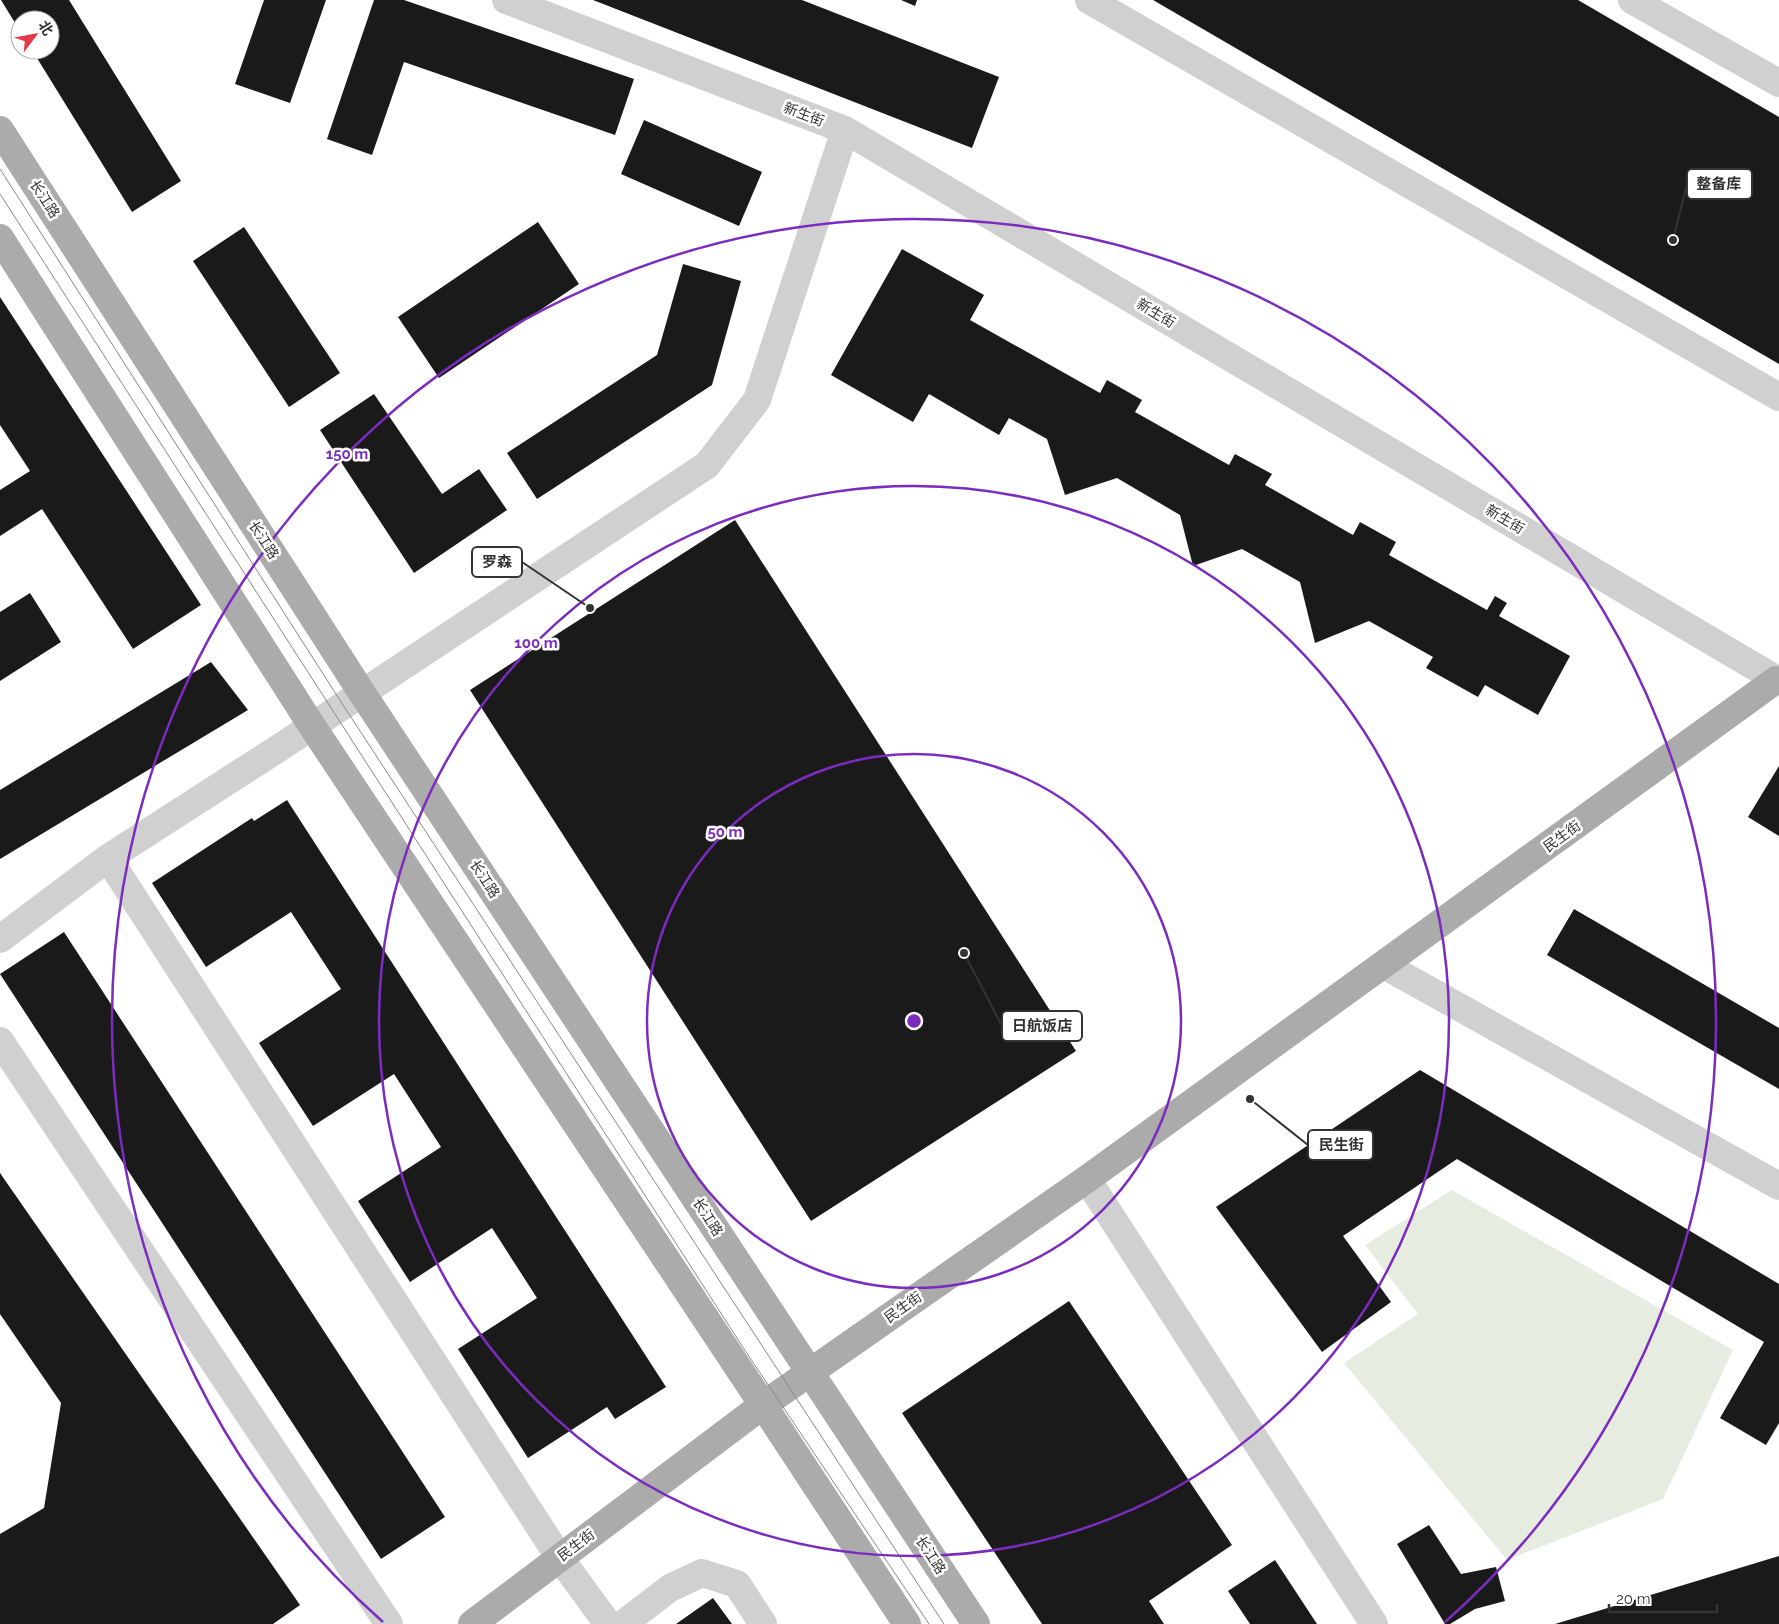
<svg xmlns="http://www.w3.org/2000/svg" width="1779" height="1624" font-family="Raleway,'Noto Sans SC',sans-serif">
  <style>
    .green { fill: #e6ecdf }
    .building { fill: #1a1a1a }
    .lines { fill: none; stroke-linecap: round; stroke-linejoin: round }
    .minor { stroke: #d0d0d0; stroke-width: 28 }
    .major { stroke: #ababab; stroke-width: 28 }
    .tram { stroke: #888; stroke-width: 1 }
    .ring { fill: none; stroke: #7b2cbf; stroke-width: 2.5 }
    .labels { text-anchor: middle; stroke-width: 5; stroke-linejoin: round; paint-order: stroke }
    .street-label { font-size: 14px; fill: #333; stroke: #fff }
    .centre { fill: #7b2cbf; stroke: #fff; stroke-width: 2.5 }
    .ring-label { font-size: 15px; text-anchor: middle; font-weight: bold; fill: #7b2cbf; stroke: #fff; stroke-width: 5; stroke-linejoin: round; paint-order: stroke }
    .leader { fill: none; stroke: #333; stroke-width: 2 }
    .callout-dot { fill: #333; stroke: #fff; stroke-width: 2 }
    .callout { fill: #fff; stroke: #333; stroke-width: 2 }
    .callout-label { font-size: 15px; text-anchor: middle; font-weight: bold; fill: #333 }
  </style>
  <rect width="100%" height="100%" fill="#fff"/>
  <path class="green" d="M1452,1190L1733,1350L1663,1499L1507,1560L1344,1363L1418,1314L1365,1245Z"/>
  <path class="building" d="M1,0H69L181,181L132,212L32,50H50V20H20V31Z
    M264,0H326L290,103L235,84Z
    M374,0H404L634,79L615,135L404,62L372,155L327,139Z
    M593,0H802L999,77L972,148Z
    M901,0H917L915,6Z
    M1153,0H1578L1779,117V364Z
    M644,120L762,172L739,226L621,174Z
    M538,222L579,284L439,378L398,317Z
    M244,227L340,373L289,407L193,261Z
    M902,249L984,295L970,320L1100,393L1107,380L1142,400L1135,412L1229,465L1235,454L1272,474L1265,485L1353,535L1360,522L1396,542L1389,555L1487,610L1495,596L1507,603L1499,616L1570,656L1538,715L1485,685L1478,697L1426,668L1433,657L1369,621L1315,643L1300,582L1242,549L1193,566L1180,515L1117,478L1065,495L1047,439L1009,418L999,435L929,394L913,422L831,375Z
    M683,264L741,281L712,385L537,499L507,453L657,355Z
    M0,297L201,605L133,649L42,509L0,536V490L30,471L0,425Z
    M374,394L442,494L479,469L507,510L414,573L320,430Z
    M735,520L1076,1051L811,1221L470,690Z
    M30,593L61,642L0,681V612Z
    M211,662L248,710L0,859V790Z
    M1779,766V836L1748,817Z
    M287,800L666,1387L615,1419L607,1407L528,1458L458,1349L537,1298L492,1228L410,1282L358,1201L441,1147L394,1074L313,1126L259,1043L341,989L291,912L206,967L152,883L252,818L254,821Z
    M1574,909L1779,1028V1089L1547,955Z
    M64,932L445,1517L381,1559L0,974Z
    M1420,1070L1779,1284V1423L1766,1445L1720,1418L1764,1342L1457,1159L1343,1236L1391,1302L1322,1352L1216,1207Z
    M0,1173L300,1605L273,1624H0V1534L44,1508L61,1403L0,1314Z
    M1069,1301L1232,1545L1149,1601L1164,1624H1042L902,1413Z
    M1429,1525L1461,1574L1496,1567L1505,1601L1475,1609L1450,1624H1445L1397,1544Z
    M1779,1556V1624H1555Z
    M1275,1560L1317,1624H1250L1228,1591Z
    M713,1598L732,1624H676Z"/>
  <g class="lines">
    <path class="minor" d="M506,0L845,130L1779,681
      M1089,0L1779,397
      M1632,0L1779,83
      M108,858L559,1557L608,1624
      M0,939L108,858L279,748L707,465L757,400L845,130
      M1384,965L1779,1186
      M0,1041L389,1624
      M1087,1179L1374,1624
      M623,1624L670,1588L702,1573L737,1584L763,1624"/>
    <path class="major" d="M0,130L362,693L976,1624
      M0,238L312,726L763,1405L907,1624
      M472,1624L763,1405L1087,1179L1776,680"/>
    <path class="tram" d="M0,169L343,705L944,1624
      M0,194L744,1349L929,1624"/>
  </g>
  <g class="ring">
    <circle cx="914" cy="1021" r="267"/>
    <circle cx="914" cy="1021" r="535"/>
    <path d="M383 1622A802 802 0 1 1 1445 1622"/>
  </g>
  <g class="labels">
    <g class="street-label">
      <text transform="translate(804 114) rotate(21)" y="5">新生街</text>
      <text transform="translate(45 199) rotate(57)" y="5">长江路</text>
      <text transform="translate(1156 313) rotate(31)" y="5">新生街</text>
      <text transform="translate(1505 519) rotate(31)" y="5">新生街</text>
      <text transform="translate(264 540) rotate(57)" y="5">长江路</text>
      <text transform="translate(1562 836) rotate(-36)" y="5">民生街</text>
      <text transform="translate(485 879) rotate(57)" y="5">长江路</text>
      <text transform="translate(708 1217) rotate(57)" y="5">长江路</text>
      <text transform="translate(903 1307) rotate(-35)" y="5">民生街</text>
      <text transform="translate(576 1545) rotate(-37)" y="5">民生街</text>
      <text transform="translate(931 1555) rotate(57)" y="5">长江路</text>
    </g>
  </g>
  <circle cx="914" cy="1021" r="8" class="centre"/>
  <g class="ring-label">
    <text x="347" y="459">150 m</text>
    <text x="536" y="648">100 m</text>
    <text x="725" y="837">50 m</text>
  </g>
  <path class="leader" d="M1673 240L1687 184M590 608L522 562M964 953L1002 1026M1250 1099L1308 1145"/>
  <g class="callout-dot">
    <circle cx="1673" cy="240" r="5"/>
    <circle cx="590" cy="608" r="5"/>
    <circle cx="964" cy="953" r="5"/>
    <circle cx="1250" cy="1099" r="5"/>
  </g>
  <g class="callout">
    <rect x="1687" y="169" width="65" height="30" rx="5"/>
    <rect x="472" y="547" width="50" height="30" rx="5"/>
    <rect x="1002" y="1011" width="80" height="30" rx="5"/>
    <rect x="1308" y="1130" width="65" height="30" rx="5"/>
  </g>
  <g class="callout-label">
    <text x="1719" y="189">整备库</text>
    <text x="497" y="567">罗森</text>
    <text x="1042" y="1031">日航饭店</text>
    <text x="1341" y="1150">民生街</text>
  </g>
  <g transform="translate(35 35) rotate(58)"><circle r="24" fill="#ffffff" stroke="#adadad"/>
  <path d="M0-4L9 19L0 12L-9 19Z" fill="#e63946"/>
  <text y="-8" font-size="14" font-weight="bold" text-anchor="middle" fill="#333333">北</text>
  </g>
  <path d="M1609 1604v8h108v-8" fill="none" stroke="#333333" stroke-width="2.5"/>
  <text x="1616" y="1604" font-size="15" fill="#333333" stroke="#ffffff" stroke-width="4" paint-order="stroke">20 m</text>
</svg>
